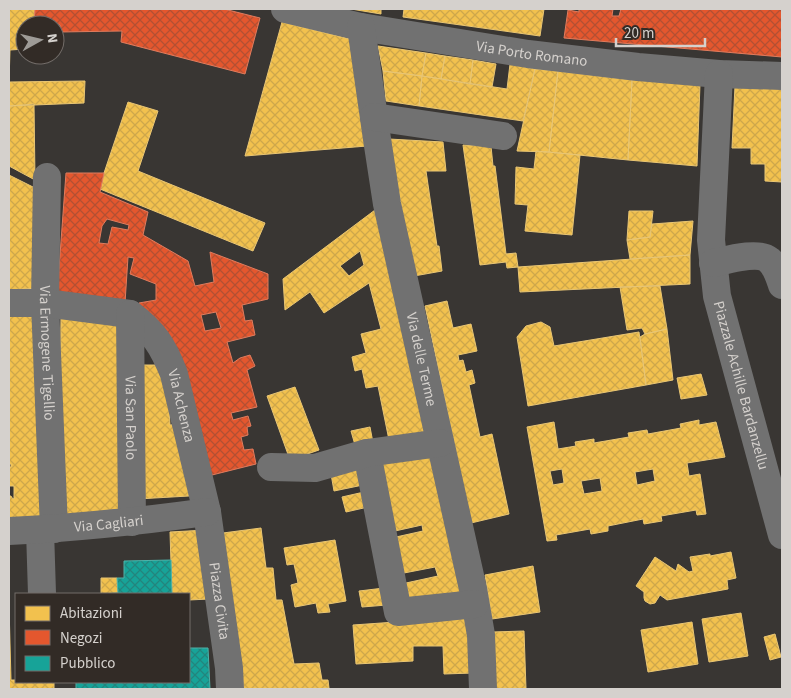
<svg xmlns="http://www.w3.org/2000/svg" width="791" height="698" font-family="'Source Sans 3',sans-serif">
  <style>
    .homes { fill: url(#homes-cross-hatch); stroke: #e9c674; fill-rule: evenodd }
    .shops { fill: url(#shops-cross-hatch); stroke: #e07c5e; fill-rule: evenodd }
    .public { fill: url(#public-cross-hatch); stroke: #50b1a8 }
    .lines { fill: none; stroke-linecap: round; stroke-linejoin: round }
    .street { stroke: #717171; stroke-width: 28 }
    .labels { text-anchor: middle; stroke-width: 5; stroke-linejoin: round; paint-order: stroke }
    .street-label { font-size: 15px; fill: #d5d1cd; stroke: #322b26 }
  </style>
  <defs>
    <pattern id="homes-cross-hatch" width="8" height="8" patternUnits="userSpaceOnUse" patternTransform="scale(1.25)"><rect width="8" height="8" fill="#f2c14e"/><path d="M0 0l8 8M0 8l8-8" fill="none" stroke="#cea74b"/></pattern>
    <pattern id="shops-cross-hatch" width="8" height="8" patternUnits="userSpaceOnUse" patternTransform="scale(1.25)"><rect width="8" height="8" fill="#e4572e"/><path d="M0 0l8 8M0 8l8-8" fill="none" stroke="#b35033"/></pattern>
    <pattern id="public-cross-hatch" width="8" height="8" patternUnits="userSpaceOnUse" patternTransform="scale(1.25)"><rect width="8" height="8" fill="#17a398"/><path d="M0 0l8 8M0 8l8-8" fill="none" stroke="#23857d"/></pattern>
  </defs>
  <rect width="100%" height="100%" fill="#393633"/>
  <path class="homes" d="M9,9H35L34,25H25V49L10,50L9,82L85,81L84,103L9,106Z
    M351,9H381V14Z
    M404,9H544L540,36L403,17Z
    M282,22L358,41L367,146L245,156Z
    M378,46L426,53L422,76L383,71Z
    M426,53L445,56L441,79L422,76Z
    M445,56L473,60L470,84L441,79Z
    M473,60L496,64L492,87L470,84Z
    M510,64L535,69L523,121L419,106L422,76L507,89Z
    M535,69L558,71L549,152L517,151Z
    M383,71L422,76L419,106L386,101Z
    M558,71L632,80L628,160L549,152Z
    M632,80L700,84L697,166L628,160Z
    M735,86L782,87V182L765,181V164H751V148H732Z
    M128,102L158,111L138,171L265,223L253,251L100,189L104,173Z
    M34,104L35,180L9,166V106Z
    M389,139L443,142L446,171H426L437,246H439L442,271L414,276Z
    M463,145L491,146L493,166H495L506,254L516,253L518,267L507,268L506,262L480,265Z
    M536,151L580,155L572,235L525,231L528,205L515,204L516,167L534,169Z
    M9,175L37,189L38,288L9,290Z
    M375,210L432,435L390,445L378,386L366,388L362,369L355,371L352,357L366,353L361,334L381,329L369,283L324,313L310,292L285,310L283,279ZM360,251L364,265L349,276L340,266Z
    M629,211H653L650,237L627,240Z
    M693,221L690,255L630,259L627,240L650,237L652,224Z
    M690,255V284L520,292L518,267Z
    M660,286L667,329L645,334L642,328L627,330L620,287Z
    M447,301L453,328L471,324L477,351L458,355L459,361L463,360L466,372L472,370L475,383L469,385L480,437L492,434L509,514L471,523L425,306Z
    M36,310L45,522L9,523V496H11L12,498L14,499V486H9V467H11V464H9V311Z
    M61,316L122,321L121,519L67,523L60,419Z
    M541,322L550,327L554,346L639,332L646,385L528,406L517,337L526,326Z
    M667,329L673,380L646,385L640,337L645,334Z
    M139,365H162L168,388L170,425L177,424L189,496L137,499Z
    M701,374L707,395L681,399L677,378Z
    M295,387L319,450L290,460L267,396Z
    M699,420V425L716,422L725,457L687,463L689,476L700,474L706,514L697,515L696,510L661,516L662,521L644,524L643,519L608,526V531L591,534L590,529L556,535L557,540L547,541L527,427L554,422L558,449L576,446L575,442L594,439V443L629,437L628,433L647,430L648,434L681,428L680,424ZM562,469L564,483L553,485L550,471ZM653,469L655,481L637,485L635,472ZM600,478L602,491L584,494L581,481Z
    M370,427L374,448L357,452L351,431Z
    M435,451L463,592L410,604L406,583L438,576L435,567L404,573L396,537L423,531L422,525L395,531L381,464Z
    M359,468L363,485L334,491L331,474Z
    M364,492L368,507L346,512L342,497Z
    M261,528L266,568H273L276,600H282L294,664L319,663L322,680H328L329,688L314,689H244L223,533Z
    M206,530L209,599L189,600V594H172L170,532Z
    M335,540L346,601L328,604L330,612L318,613L316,603L295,607L291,585L298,583L294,564L287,565L284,548Z
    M731,552L736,578L727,580L728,589L667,600L660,595L655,603L650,604L645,601L644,598V592L636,586L655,557L676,571L678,564L689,572L693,571L690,557L710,554V556Z
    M533,566L540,612L492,619L485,575Z
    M101,578H117L118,593L101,594Z
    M384,588L387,605L362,607L359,591Z
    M9,606L11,680H16V682H54V689H9Z
    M741,613L748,656L709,662L702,619Z
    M467,617L473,673L444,674L443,646H413V661L356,664L353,625Z
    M692,622L698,664L648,672L641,630Z
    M524,631L526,689H494L492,632Z
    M775,634L781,657L770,660L764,637Z"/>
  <path class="shops" d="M35,9H224L260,18L245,74L121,42L122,31L60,32V25H34Z
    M579,9H613L612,16H619L621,9H782V57L564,38L568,10L579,12Z
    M66,173H104L100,192L148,212L143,235L188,261L195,286L214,282L210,252L268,274V299L242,305L245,321L252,320L255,335L227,342L233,363L240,358L250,355L255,366L247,370L257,407L231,413L233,420L248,416L251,426L247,427L248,435L241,437L244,450L253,449L256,464L208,476L142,316L139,303L156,300V284L130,274L134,258L128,257L125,303L57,296ZM107,219L129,225L128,230L112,227L108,244L99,243L102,226ZM216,312L221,328L205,331L201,315Z"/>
  <path class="public" d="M171,560L172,594H101L118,593L117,578H124V561Z
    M189,648H208L210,689H76V682H189Z"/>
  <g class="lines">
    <g class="street">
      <path id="s1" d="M285,9L361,27L528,54L638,67L719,74L782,76"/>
      <path id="s2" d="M361,27L377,139L387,204L473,589L481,635L483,689"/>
      <path id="s3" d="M719,74L711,240L717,296L782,535"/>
      <path d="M374,117L503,136"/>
      <path id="s4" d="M47,177L45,303L54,529"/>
      <path d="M713,263C727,260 758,251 769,260C776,266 779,276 782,285"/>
      <path id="s5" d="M9,303H45L130,314C154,332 163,346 174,374L207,512L229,668L230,689"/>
      <path id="s6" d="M130,314L132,522"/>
      <path d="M367,453L398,612L475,604"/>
      <path d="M271,467L315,468L367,453L440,443"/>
      <path d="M40,530L42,594"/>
      <path id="s7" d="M9,531C75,528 141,521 207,512"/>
    </g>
  </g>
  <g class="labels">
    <g class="street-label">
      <text dy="5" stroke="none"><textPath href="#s1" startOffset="251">Via Porto Romano</textPath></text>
      <text dy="5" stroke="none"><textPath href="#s4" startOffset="176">Via Ermogene Tigellio</textPath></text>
      <text dy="5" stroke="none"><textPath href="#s2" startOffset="338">Via delle Terme</textPath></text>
      <text dy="5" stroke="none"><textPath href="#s3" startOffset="315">Piazzale Achille Bardanzellu</textPath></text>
      <text dy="5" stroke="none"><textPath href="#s5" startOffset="230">Via Achenza</textPath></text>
      <text dy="5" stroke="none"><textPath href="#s6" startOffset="104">Via San Paolo</textPath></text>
      <text dy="5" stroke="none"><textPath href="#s7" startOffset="100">Via Cagliari</textPath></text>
      <text dy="5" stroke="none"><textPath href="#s5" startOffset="429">Piazza Civita</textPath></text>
    </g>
  </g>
  <rect width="791" height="698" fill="none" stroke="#d5d1cd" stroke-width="20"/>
  <rect x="15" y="593" width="175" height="90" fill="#322b26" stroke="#736d69"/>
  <rect x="25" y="606" width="25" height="15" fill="#f2c14e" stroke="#736d69"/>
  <text x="60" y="618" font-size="15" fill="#d5d1cd">Abitazioni</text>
  <rect x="25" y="630" width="25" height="15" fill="#e4572e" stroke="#736d69"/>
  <text x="60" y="643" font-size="15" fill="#d5d1cd">Negozi</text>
  <rect x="25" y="656" width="25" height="15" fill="#17a398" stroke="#736d69"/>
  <text x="60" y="668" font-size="15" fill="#d5d1cd">Pubblico</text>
  <g transform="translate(40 40) rotate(82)"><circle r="24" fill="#322b26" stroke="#736d69"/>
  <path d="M0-4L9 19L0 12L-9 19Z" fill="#9e9b97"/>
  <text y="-8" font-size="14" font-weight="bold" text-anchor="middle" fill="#d5d1cd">N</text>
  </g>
  <path d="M616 38v8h89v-8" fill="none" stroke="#d5d1cd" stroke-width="2.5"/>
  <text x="624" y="38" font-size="15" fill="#d5d1cd" stroke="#322b26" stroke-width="4" paint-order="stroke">20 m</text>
</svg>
